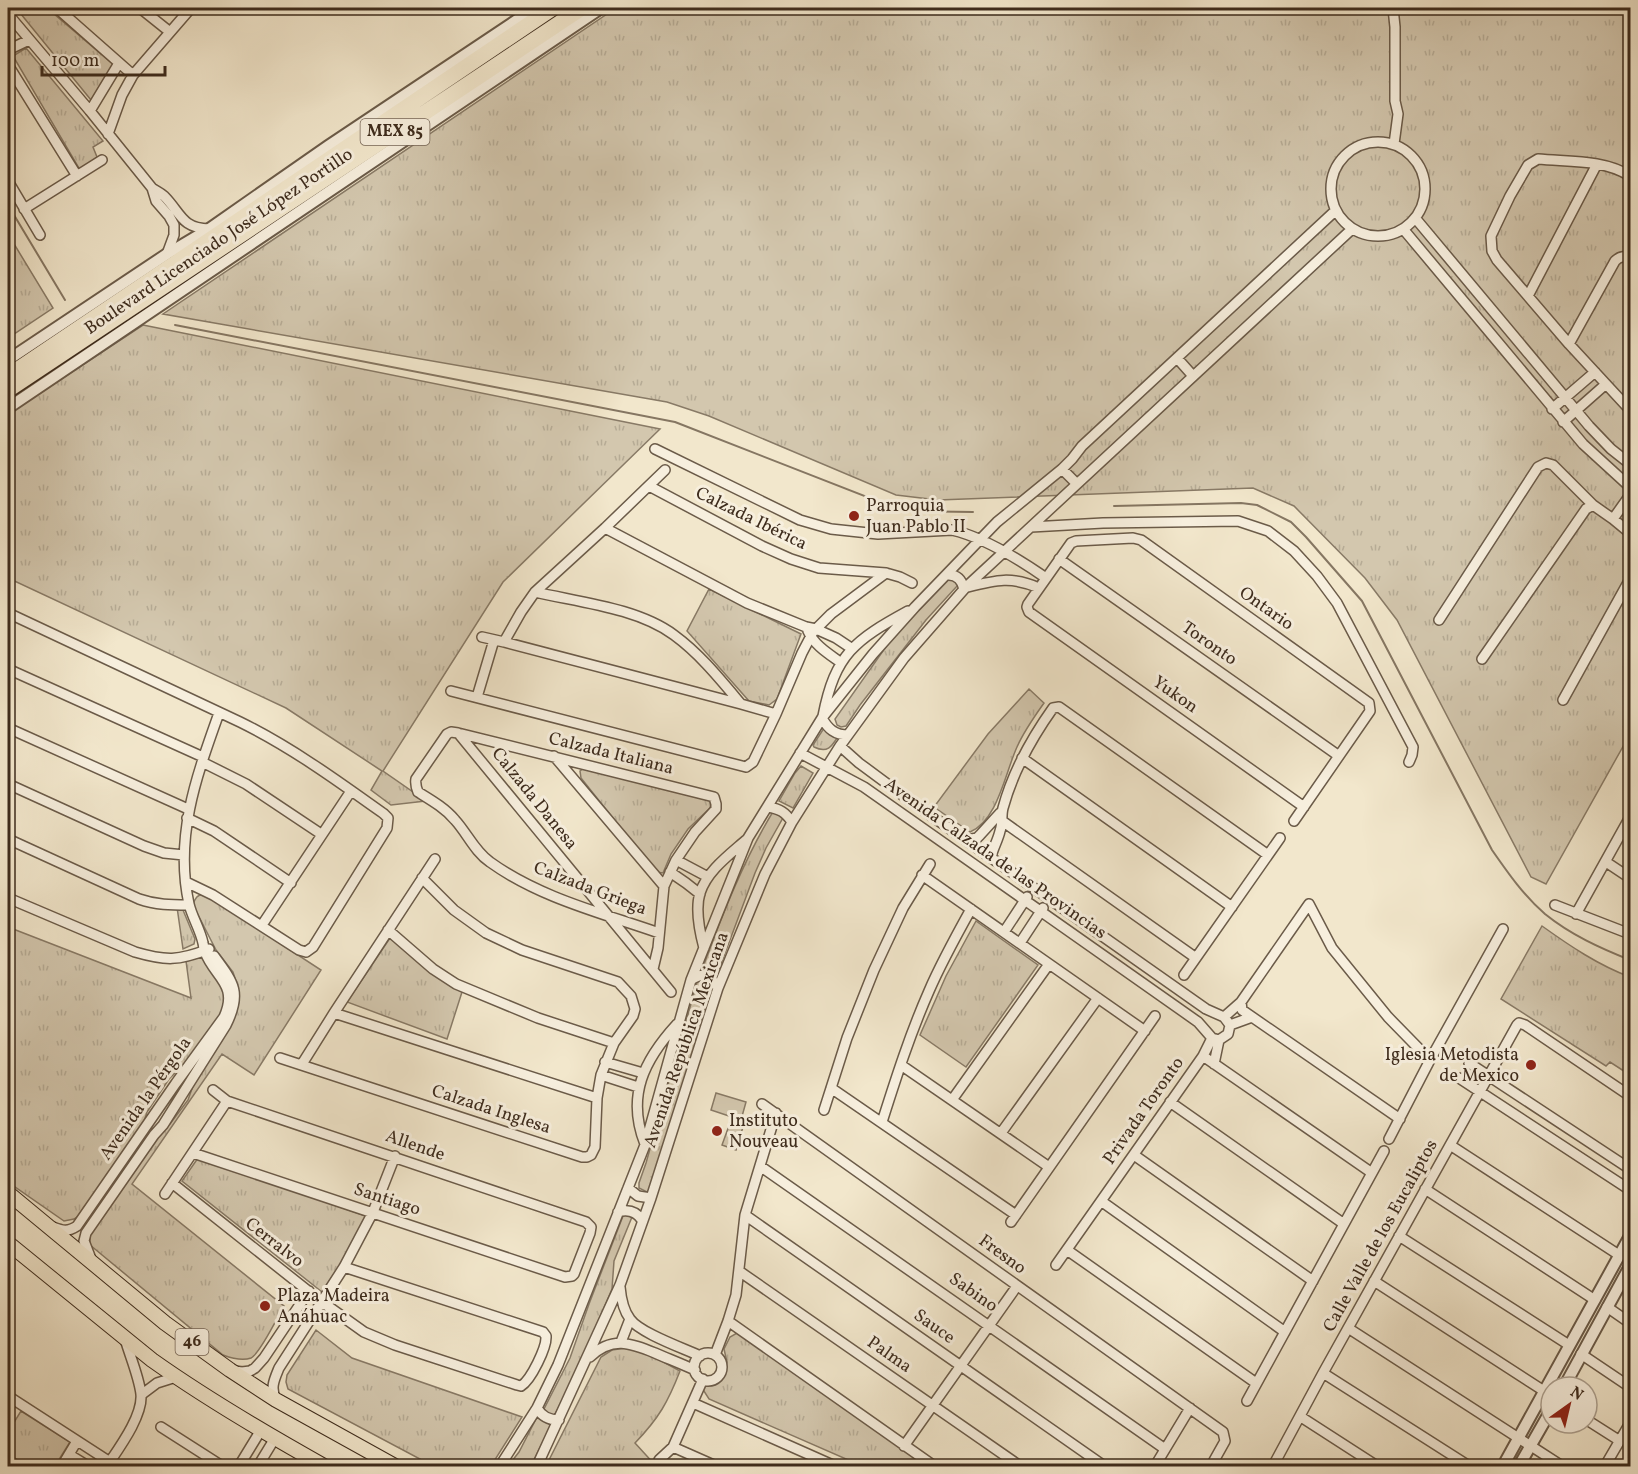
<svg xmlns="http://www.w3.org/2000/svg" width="1638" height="1474" viewBox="0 0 1638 1474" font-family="Vollkorn,serif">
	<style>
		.grass { fill: url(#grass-tufts); stroke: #887a66; stroke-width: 1.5 }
		.pitch { fill: #d3c7ae; stroke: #887a66; stroke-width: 1.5 }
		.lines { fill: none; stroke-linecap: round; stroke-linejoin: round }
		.stream { stroke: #857662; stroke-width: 2 }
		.minor-casing { stroke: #6b5b49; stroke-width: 12 }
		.tertiary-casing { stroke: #6b5b49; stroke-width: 14 }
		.primary-casing { stroke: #3e2c1d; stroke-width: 16 }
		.trunk-casing { stroke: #3e2c1d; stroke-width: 18 }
		.minor { stroke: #f7efde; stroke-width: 9 }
		.tertiary { stroke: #f7efde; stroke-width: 10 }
		.primary { stroke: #f2e7cc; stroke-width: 14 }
		.trunk { stroke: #f2e7cc; stroke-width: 15 }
		.poi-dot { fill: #8f2418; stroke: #f7efde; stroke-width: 2 }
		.labels { text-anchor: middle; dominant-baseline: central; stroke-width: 6; stroke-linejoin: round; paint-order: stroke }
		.shield { fill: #f7efde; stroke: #766657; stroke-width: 1.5 }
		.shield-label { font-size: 16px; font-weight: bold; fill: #3e2c1d }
		.street-label { font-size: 18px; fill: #3e2c1d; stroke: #f7efde }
		.poi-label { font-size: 18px; fill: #3e2c1d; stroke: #f7efde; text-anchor: start }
	</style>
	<defs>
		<pattern id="grass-tufts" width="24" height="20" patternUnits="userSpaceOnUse" patternTransform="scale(1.5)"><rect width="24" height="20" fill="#d3c7ae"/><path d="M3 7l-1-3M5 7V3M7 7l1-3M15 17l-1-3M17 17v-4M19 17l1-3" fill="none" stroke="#b6ab95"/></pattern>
	</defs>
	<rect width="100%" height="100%" fill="#f2e7cc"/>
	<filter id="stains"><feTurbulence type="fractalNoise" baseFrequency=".00333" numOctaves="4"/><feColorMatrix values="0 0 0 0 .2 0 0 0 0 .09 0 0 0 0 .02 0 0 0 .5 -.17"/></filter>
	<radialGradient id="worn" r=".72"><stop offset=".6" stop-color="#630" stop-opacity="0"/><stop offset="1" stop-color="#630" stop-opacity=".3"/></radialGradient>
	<path class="grass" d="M16,8H47L115,66L91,100Z
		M616,8H1630V734L1546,884L1531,877L1397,620L1365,578L1294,506L1253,488L938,500L896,495L709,416L667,402L163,314Z
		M26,48L103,141L93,147L97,157L80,170L13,56Z
		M8,234L53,308L8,338Z
		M143,325L660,429L503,582L383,771L426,801L391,805L371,790L382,771L286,708L8,578V414Z
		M952,577L958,581V585L926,620L860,705L846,726L841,727L837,725L835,719L890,641L947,580Z
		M709,589L801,634L777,699L769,705L749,701L687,631Z
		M1029,689L1044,703C1034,717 1024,731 1017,747C1005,773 998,820 970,832L934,807L988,734Z
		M826,725L839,735C832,746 828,754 814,747L813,745Z
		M801,766L813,773L793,808L779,801L795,773Z
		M584,768L708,798L711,803L710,808L688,829L671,854L663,873L656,872L581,778L580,771Z
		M774,810L784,816L766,848L755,873L718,972L715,973L709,967H703C723,913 744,859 774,810Z
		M204,894L321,970L254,1075L222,1054L132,1184L284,1306C278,1316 260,1354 251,1358C243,1361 231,1358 223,1355L90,1245V1228L159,1132L170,1124L188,1100L198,1072L229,1026L236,1013L239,1002L238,988L233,972L216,950L193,905C195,898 197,895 204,894Z
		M177,907L183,910L195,939L194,944L183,949Z
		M976,921L1038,965L966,1067L920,1035L946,976Z
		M1542,926C1570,946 1598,965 1630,977V1075L1610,1062L1606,1066L1501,999Z
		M8,927L191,998L186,961L200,955L204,958C217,976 231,990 222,1013L188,1060L169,1079L147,1112L142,1128L83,1213L74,1219L64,1221L8,1182Z
		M390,938L438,977L462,992L447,1039L347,1002Z
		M702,976L711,983L687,1077L650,1190L647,1192L639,1188V1183L646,1163L698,979Z
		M198,1158L366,1216C355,1243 339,1267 322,1292L182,1181Z
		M626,1214L630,1215L632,1217L614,1261L612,1289L572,1382L555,1414L552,1416L547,1414L544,1409L570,1358L589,1304L623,1216Z
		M316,1330L352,1358L522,1417L491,1466H433L288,1389L286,1382L287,1375Z
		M737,1333L743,1336L930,1466H862L709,1399L702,1388L719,1379L727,1362L724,1349L730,1337Z
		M626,1348L645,1352L680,1371C668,1402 659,1418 635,1443L656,1466H546L601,1357L612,1350Z
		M21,1411L70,1442L55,1466H27L8,1454V1432Z
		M537,1417L551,1425L531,1466H508L519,1452Z"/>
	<path class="pitch" d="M716,1093L746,1102L741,1120L711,1110Z
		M730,1123L743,1127L736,1150L722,1145Z"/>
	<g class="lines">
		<path class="stream" d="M8,205L65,300
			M175,325L675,422L903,511L973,512
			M1114,506L1241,503L1257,505L1291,522L1306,537L1362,601L1492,850C1508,873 1524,896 1545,914C1571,935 1600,948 1630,960"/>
		<g class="minor-casing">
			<path id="minor" d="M57,8L133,75
				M140,8L170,32
				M1393,8L1395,27V101L1398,114L1394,144
				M8,14L90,111L152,188C156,191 161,193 164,196C181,213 181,228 209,229
				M8,50L29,40
				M8,65L77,176
				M90,111L119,63
				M108,134L122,95L133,75L191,8
				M1331 189a47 47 0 1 1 94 0a47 47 0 1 1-94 0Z
				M1630,176C1604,159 1568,162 1538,159L1528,165L1510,196L1491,236L1492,251L1497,260L1569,344L1630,410
				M8,181L40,235
				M152,188L156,201L169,216L174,225V235L167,254
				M24,209L102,160
				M1416,219L1589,426L1611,449L1630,464
				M1404,230L1583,444L1630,487
				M1528,296L1597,164
				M1569,344L1615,261C1620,256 1626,255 1630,260
				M1177,358L1193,376
				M1552,409L1595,372
				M1563,422L1606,384
				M655,449L800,520L831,529L878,534L952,530C983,537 1020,560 1046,578
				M1062,469L1077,484
				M649,486L762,546L791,559L819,568L886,573L900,577L912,583
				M1613,519L1630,533
				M1031,527L1103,523L1238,521L1268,531L1294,551L1317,576L1337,603L1413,747L1412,755L1409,762
				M605,528L747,603L806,627L816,629L836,638L851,648
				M1059,559L1339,756
				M947,575C957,574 962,580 964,589
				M968,587C996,580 1012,576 1039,588
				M535,592C578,602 638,608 674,635C700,654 720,679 741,704
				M8,613L240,722C291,747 338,781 384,814L388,818L387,828L313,947L306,952L299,950L213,895L186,882
				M1439,620L1538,467L1546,463L1553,465L1593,505
				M808,631C814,645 829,654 840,662
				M482,637L504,642L741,704L776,714
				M504,642L521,612L535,592L605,528L665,470
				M1482,659L1586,509L1593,505L1613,519L1630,495
				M8,669L203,757
				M451,691L746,767L753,762L776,714L802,653L813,632L831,614L886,573
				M477,697L494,640
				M1563,700L1630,579
				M823,716C835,654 855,640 908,611
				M822,718C828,729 835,735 848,735
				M8,728L188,809
				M458,733L671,992
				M800,753L864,787L1198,1022L1212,1038L1219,1040L1228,1034L1230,1025L1224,1017L1206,1009L909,800L859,763L840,746
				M554,756L664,886
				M1022,758L1232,907
				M202,762L246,784L321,834
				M8,784L144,846L164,853L184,855
				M768,807C780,809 785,812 792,822
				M187,818L214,831L291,883
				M998,818L1196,958
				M1294,821L1370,711L1369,703L1141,540L1133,538L1076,541L1071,543L1028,604L1027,607L1029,612L1304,807
				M8,839L139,899C156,905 171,905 189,905
				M967,840L977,838L980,835L1000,813
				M991,857C993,848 998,840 1000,831C1003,823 1001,815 1003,808C1013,771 1031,739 1053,708L1059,707L1268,855
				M676,860L708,877
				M1606,862L1630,878
				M670,872L686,883L700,894
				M922,875L1145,1031
				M8,898L135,952C166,961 178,961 209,949
				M1555,905L1630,934
				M1576,914L1630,817
				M262,925L351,791
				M388,930L433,969L456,984L538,1018L614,1043
				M1004,932L1027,897
				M1020,943L1043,908
				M704,948C700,933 695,909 700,893C707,871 729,855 746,840
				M653,969L658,948L664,886L676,860L695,832L716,809V804L714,797L458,733L451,732L447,734L416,779C415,784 416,787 418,792C431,800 445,808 455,820C467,833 475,852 490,862C540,898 602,913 659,933
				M1184,975L1280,838
				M691,980C704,972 710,974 718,988
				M334,1013L597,1098
				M1224,1017L1241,1002
				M1230,1025L1252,1017
				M1203,1056L1372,1173
				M280,1058L582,1157H587L591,1155L595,1147L597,1098L601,1075L614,1043L633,1016L635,1009L631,996L618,982L522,950L486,933L454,910L422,878
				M605,1062L643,1073
				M1469,1063L1630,1169
				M302,1064L334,1013L435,859
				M1214,1064L1219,1040
				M901,1065L1049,1167
				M601,1075L638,1087
				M1459,1078L1630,1190
				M831,1088L1016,1215
				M952,1100L1049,964
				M1170,1102L1344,1224
				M762,1104L1223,1432L1225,1441L1211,1466
				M824,1110L847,1038L874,970L903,908L930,864
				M1400,1119L1242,1010L1241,1002L1309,904L1332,948L1388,1017L1430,1060
				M882,1122C896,1078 910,1034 929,991C941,963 956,936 971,909
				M1001,1133L1098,998
				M1389,1139L1430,1060L1503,929
				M645,1144C626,1096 644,1060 677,1024
				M1450,1145L1619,1255
				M193,1153L565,1277L572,1276L574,1274L590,1233L591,1227L586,1222L227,1101L213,1090
				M1134,1155L1313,1281
				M760,1166L1165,1449
				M172,1183L322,1302L364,1332L395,1345L517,1385L521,1386C531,1380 547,1347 546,1336L543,1332L344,1267
				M628,1188L638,1196L651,1198
				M1425,1189L1595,1300
				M165,1194L227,1101
				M1101,1201L1285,1332
				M618,1212C628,1209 636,1211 642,1220
				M745,1215L1104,1466
				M1011,1222L1155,1016
				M53,1227C63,1231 68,1232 77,1226L176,1083L224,1017C239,984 214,977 205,952C203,947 204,947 203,943C200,929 192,917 189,904C174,836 197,775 219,713
				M1399,1236L1569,1345
				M1067,1250L1256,1383
				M91,1259L84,1241L86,1233L154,1135L163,1125L226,1025C242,993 234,983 214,956
				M1056,1265L1203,1056L1212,1038
				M739,1271L1020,1466
				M1374,1281L1544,1391
				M620,1287C621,1298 623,1310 630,1319C640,1333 683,1348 700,1356
				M1607,1307L1630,1323
				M728,1321L934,1466
				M1348,1328L1562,1466
				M621,1342L630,1319
				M694 1367a14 14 0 1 1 28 0a14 14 0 1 1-28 0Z
				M1581,1354L1630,1387
				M715,1355L728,1321L736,1295L745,1215L776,1113
				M590,1357C612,1336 630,1343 655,1353C669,1359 682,1364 695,1370
				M235,1371L242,1372L250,1371L255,1368L264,1358L309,1291
				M1323,1373L1469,1466
				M141,1395L157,1383L176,1377
				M8,1396L110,1462
				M276,1400C270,1388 274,1380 279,1368L344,1267L373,1212L395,1156
				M1247,1401L1384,1151
				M693,1403L835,1466
				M537,1408C542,1417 549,1420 559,1420
				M1301,1417L1377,1466
				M1587,1420L1620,1441
				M161,1427L222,1466
				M904,1446L1017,1286
				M673,1447L716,1466
				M70,1455L88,1466
				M659,1460L673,1447L703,1379
				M8,1461L16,1466
				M62,1466L77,1441
				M107,1466C119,1448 143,1416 141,1394C139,1377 130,1356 125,1339
				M239,1466L261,1430
				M258,1466L275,1438
				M500,1466L537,1408L558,1365L645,1145L691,980L748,838L822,718L873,654L915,607L997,522L1062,469L1072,459L1082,446L1335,211
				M537,1466L620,1285L651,1198L718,988L765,874L792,822L840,746L904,658L966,587L1352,229
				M1155,1466L1190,1408
				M1273,1466L1323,1373L1517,1025L1519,1023L1525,1025L1630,1096
				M1605,1466L1630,1423"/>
		</g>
		<g class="tertiary-casing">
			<path id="tertiary" d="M8,360L167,254L209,229L328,146L535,8
				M8,408L601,8
				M1564,1387L1630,1266
				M1503,1466L1630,1236
				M1519,1466L1551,1410"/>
		</g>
		<g class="primary-casing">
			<path id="primary" d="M8,1193L165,1323L230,1370L276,1400L395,1466
				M8,1243L152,1360C207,1399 265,1433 324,1466"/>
		</g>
		<g class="trunk-casing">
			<path id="trunk" d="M8,376L553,8
				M8,390L582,8"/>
		</g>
		<use href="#minor" class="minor"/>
		<use href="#tertiary" class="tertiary"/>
		<use href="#primary" class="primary"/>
		<use href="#trunk" class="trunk"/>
	</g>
	<g class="poi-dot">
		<circle cx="854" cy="516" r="6"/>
		<circle cx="1531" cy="1065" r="6"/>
		<circle cx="717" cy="1131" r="6"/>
		<circle cx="265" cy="1306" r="6"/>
	</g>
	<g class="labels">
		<g class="shield">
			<rect x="360.5" y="119" width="69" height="26" rx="4.5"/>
			<rect x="175.5" y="1329" width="33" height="26" rx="4.5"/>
		</g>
		<g class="shield-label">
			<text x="395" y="132">MEX 85</text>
			<text x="192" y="1342">46</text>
		</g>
		<g class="street-label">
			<text transform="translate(219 242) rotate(-34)">Boulevard Licenciado José López Portillo</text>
			<text transform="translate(751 519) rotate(26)">Calzada Ibérica</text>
			<text transform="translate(1266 609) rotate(35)">Ontario</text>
			<text transform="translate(1209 644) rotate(35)">Toronto</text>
			<text transform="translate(1175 695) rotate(35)">Yukon</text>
			<text transform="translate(611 754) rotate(14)">Calzada Italiana</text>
			<text transform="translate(534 799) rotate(51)">Calzada Danesa</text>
			<text transform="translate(995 859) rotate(35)">Avenida Calzada de las Provincias</text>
			<text transform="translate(590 889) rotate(21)">Calzada Griega</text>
			<text transform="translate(687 1040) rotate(-71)">Avenida República Mexicana</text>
			<text transform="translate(146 1099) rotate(-55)">Avenida la Pérgola</text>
			<text transform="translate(491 1110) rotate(18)">Calzada Inglesa</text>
			<text transform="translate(1144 1111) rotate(-55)">Privada Toronto</text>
			<text transform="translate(415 1146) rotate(19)">Allende</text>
			<text transform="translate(387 1200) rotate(18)">Santiago</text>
			<text transform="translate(1381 1236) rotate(-61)">Calle Valle de los Eucaliptos</text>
			<text transform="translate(274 1243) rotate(38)">Cerralvo</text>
			<text transform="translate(1002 1255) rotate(36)">Fresno</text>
			<text transform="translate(973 1293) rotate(35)">Sabino</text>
			<text transform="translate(934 1327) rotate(35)">Sauce</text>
			<text transform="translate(889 1355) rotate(35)">Palma</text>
		</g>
		<g class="poi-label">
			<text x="866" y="506">Parroquia<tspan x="866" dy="21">Juan Pablo II</tspan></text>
			<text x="1519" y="1055" text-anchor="end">Iglesia Metodista<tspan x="1519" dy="21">de Mexico</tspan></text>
			<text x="729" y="1121">Instituto<tspan x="729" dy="21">Nouveau</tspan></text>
			<text x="277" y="1296">Plaza Madeira<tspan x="277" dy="21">Anáhuac</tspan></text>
		</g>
	</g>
	<rect width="1638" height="1474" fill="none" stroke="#f2e7cc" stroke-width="30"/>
	<rect x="9" y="9" width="1620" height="1456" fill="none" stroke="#3e2c1d" stroke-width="3"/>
	<rect x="15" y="15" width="1608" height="1444" fill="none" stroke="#3e2c1d" stroke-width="1.5"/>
	<g transform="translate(1569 1405) rotate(34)"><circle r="28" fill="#f7efde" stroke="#ada191" stroke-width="1.5"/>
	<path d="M0-4.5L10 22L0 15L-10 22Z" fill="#8f2418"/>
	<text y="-9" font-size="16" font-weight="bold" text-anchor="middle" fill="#3e2c1d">N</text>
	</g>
	<path d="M42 66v9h123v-9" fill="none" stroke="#3e2c1d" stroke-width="3"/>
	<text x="51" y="66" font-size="18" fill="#3e2c1d" stroke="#f7efde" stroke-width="4.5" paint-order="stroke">100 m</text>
	<rect width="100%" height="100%" filter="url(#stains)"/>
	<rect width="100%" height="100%" fill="url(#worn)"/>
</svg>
